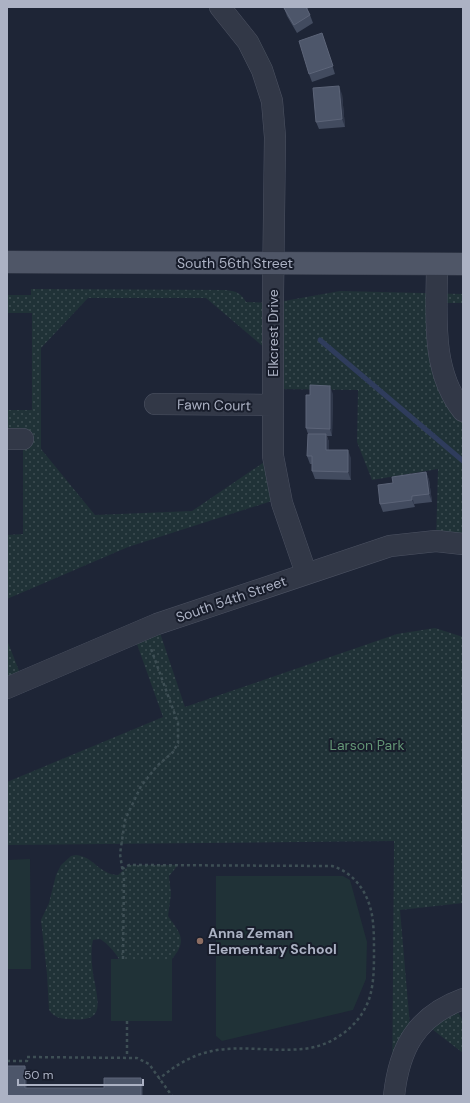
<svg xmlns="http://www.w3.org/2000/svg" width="470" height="1103" viewBox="0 0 470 1103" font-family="'DM Sans',sans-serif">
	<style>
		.park { fill: url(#park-dots) }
		.garden { fill: #203237 }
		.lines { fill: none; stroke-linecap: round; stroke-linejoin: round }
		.stream { stroke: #2f3c5c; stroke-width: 5 }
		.minor-casing { stroke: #4c5262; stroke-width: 22 }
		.major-casing { stroke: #3b4150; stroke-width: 23 }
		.path { stroke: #3e4f55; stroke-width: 2.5; stroke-dasharray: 3 3; stroke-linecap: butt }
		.minor { stroke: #323847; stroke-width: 21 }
		.major { stroke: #4f5667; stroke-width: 22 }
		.wall { fill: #424b5f }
		.shaded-wall { fill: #2f374a }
		.building { fill: #4d566a; stroke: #5c6478 }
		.education-dot { fill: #8d6e63; stroke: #181d2b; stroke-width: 1.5 }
		.labels { text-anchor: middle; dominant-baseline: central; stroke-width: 4; stroke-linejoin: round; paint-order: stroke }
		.street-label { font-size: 14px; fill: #acb2c4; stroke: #181d2b }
		.park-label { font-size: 14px; fill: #639575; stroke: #181d2b }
		.poi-label { font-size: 14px; font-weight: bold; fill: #acb2c4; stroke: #181d2b; text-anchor: start }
	</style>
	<defs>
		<pattern id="park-dots" width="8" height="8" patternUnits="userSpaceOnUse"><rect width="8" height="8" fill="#203237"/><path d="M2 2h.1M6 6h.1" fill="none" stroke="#3e4d52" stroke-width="1.8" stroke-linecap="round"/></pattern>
	</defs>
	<rect width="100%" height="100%" fill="#1e2536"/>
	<path class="park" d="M31,289L225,290C236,291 241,293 246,302L273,303L340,291L463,294V303H438L463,411V544L436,541L438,469L372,480L357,442L358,390L272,389L273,355L206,298H88L41,348V449L95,515L192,511L273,456L281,498L128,547L7,599V535L23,534V440L7,439V410H32V313H7V295H31Z
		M157,624L185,707L397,634L435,628L463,637V903L400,910L411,1038L392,1096L394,841L7,845V782L163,717L133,633Z
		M7,640L23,681L7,688Z
		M76,855C93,856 100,875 118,875L129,865H178L169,876L171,894L168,916C180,933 188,940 172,959H119C114,951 108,944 100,939L93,940C90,953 92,971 95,984C100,1011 101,1022 68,1019C60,1019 54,1017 49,1010L47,974L41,920L49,903L56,875L61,865L71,856Z
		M453,1003L463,1021V1053L424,1023Z"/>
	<path class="garden" d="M30,859L31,969H7V860Z
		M216,876H343L350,880L367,942L366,979L353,1010L222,1041L216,1036Z
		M111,959H172V1021H111Z"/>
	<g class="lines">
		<path class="stream" d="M320,340L463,461"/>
		<g class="minor-casing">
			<path id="minor" d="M220,7L248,42L262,70L272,101L275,137L273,295V456L282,503L306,573
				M437,264C437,314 430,370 463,411
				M155,404L273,405
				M7,439H23
				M7,688L157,624L390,546L436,541L463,544
				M394,1096C399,1049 416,1016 463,999"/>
		</g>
		<g class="major-casing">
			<path id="major" d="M7,262L463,264"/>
		</g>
		<path class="path" d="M122,869L129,865L332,866C355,873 368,893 372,915C374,927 374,939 374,951C374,966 374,982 370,996C362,1025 332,1047 302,1049C273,1052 240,1045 212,1051C192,1055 174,1066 159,1079
			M123,959L124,880L120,854L125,820L141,786L157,766L173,752L178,743V723L150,646
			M127,1021V1057
			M7,1061H27V1057L137,1058L149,1064L172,1096"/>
		<use href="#minor" class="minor"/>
		<use href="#major" class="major"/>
	</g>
	<path class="wall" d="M286,7H310L307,9L310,15L313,23L297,33L287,16L284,8Z
		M322,33L335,74L312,82L309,74Z
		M342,94L345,127L319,129L316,122Z
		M333,394L332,436H327L329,442V450L351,458V480L315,479L312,471V464H310L307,456L308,434L306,428Z
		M426,472L429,480L432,502L414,504L415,507L383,512L380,504L393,483Z"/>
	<path class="shaded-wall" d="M339,86L342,94L345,127L342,119Z
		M330,386L333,394L332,436L330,429Z
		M326,434L329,442V458L326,450Z
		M348,450L351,458V480L348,472Z
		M426,472L429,480L432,502L429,494Z
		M412,496L414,504L415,507L412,500Z
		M25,1066L27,1070V1092L25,1088Z
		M141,1078L143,1083V1096H141Z"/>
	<path class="building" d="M286,7H306L310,15L294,25L284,8Z
		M322,33L333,66L309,74L299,41Z
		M339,86L342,119L316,122L313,88Z
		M310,385L330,386V429L306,428V395H310Z
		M308,434H326V450H348V472L312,471V456H307Z
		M426,472L429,494L412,496V500L380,504L378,485L393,483L392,477Z
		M7,1066H25V1088H104V1078H141V1096H7Z"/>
	<circle class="education-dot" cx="200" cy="941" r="4"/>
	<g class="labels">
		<g class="street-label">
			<text x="235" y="263">South 56th Street</text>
			<text transform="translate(273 333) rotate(-90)">Elkcrest Drive</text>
			<text transform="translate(214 405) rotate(1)">Fawn Court</text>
			<text transform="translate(231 599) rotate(-19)">South 54th Street</text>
		</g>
		<g class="park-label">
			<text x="367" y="745">Larson Park</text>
		</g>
		<g class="poi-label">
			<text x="208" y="933">Anna Zeman<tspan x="208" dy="16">Elementary School</tspan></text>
		</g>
	</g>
	<rect width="470" height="1103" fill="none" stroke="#acb2c4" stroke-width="16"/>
	<path d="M18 1079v6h125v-6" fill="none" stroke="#acb2c4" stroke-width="2"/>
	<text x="24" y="1079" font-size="12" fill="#acb2c4" stroke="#181d2b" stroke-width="3" paint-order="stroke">50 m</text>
</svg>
